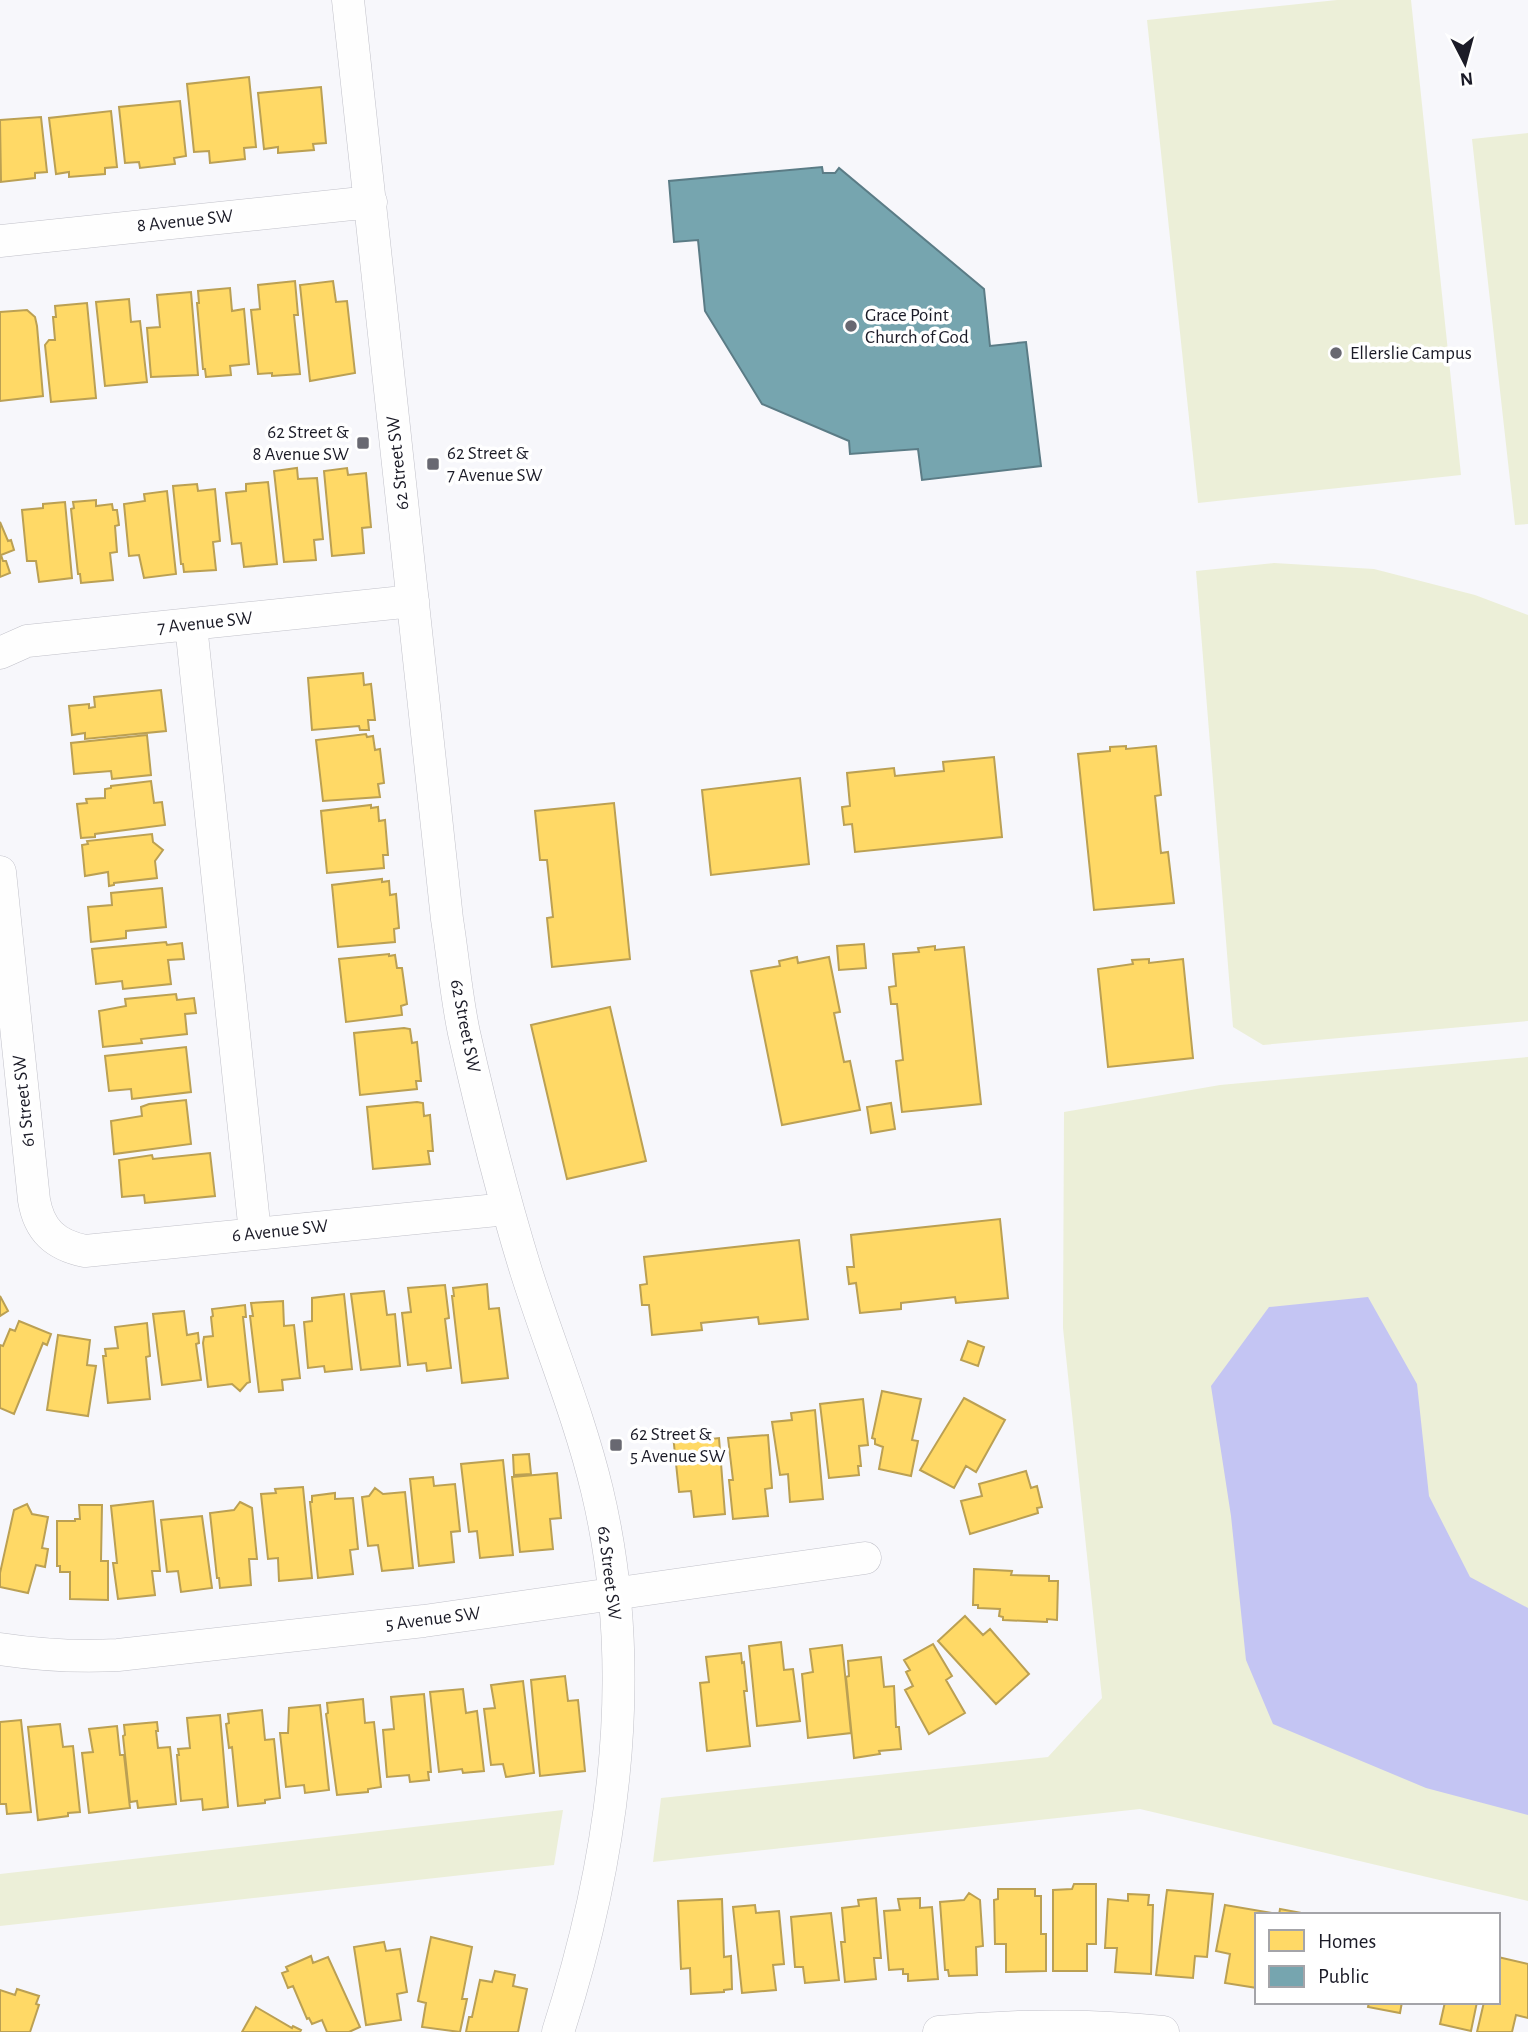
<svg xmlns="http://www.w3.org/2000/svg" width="1528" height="2032" viewBox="0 0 1528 2032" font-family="'Alegreya Sans',sans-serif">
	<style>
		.green { fill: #ecefd8 }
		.water { fill: #c4c5f3 }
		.homes { fill: #ffd966; stroke: #bba053; stroke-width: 2 }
		.public { fill: #76a5af; stroke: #5b7c86; stroke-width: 2 }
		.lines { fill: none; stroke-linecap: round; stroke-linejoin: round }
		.minor-casing { stroke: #c1c1c9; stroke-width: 33 }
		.minor { stroke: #fefefe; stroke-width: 32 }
		.poi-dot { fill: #686871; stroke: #fff; stroke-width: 2.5 }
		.labels { text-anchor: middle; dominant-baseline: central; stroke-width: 7; stroke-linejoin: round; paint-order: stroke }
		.street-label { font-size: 19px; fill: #1b1b27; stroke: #fff }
		.poi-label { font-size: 19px; fill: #1b1b27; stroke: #fff; text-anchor: start }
	</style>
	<rect width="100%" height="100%" fill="#f7f7fb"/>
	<path class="green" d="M1337,0H1411L1461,475L1198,503L1147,20Z
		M1528,133V524L1515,525L1472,139Z
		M1274,563L1374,569L1475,595L1528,615V1021L1263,1045L1233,1027L1196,571Z
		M1528,1057V1901L1140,1809L653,1862L661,1798L1048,1757L1102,1698L1063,1328L1064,1112L1220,1085Z
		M563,1810L554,1865L0,1926V1874Z"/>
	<path class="water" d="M1368,1297L1417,1384L1429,1496L1470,1577L1528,1608V1815L1426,1788L1273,1724L1246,1660L1231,1516L1211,1386L1269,1307Z"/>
	<path class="homes" d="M249,77L256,147L244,148L245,159L210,163L209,151L194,152L187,84Z
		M321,87L326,143L313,144L314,150L278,153V147L264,149L258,93Z
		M180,101L186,156L174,158L175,164L140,168L139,162L125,163L119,107Z
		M111,111L117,167L105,168V174L69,177V172L56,174L49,118Z
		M41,117L47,172L35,173V178L1,182L0,120Z
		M295,281L298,315H294L300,374L272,376V373L258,374L251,310L260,309L258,285Z
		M333,281L336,302L347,301L355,373L310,381L300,285Z
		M230,288L232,311L244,309L249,364L230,366L231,375L206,377L205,369H203L197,303H199L198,291Z
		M191,292L198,375L151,377L147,328L160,327L157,295Z
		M129,299L131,322L140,321L147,382L105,386L96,302Z
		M87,303L96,398L51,402L45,345L49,340H55L53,317H56L55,306Z
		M27,310L35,317L37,326L43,396L0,401V312Z
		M297,468L298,479L317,478L323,539L314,540L316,560L284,562L274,471Z
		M347,468L348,475L366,473L371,527L362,528L364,553L332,556L324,471Z
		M268,482L277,564L244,567L241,543L232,544L226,493L246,491V484Z
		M197,484L198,491L215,489L220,541L213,542L216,570L184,572L183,564H181L173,486Z
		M167,491L176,574L144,578L139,555L129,556L124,504L145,501L144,494Z
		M96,500V506L112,504L113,510H117L119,525L115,526L117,552L110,553L113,580L81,583L80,574H78L71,509L74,508L73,502Z
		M65,502L72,578L39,582L36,561H27L22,510L43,508V504Z
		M0,522L8,541L11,540L14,550L1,555L3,561H6L10,573L0,577Z
		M363,673L364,685L371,684L375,720H368L369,730H360L359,726L312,730L308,678Z
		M161,690L166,731L85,739V733L72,735L69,706L89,704V708L95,707L94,697Z
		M366,734L367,737L373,736L375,750L380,749L384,783L378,784L380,797L323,801L316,740Z
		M147,735L151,775L112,779L111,771L74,774L71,743Z
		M1126,746V749L1156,746L1161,795L1155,796L1161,853L1168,852L1174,903L1094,910L1078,754L1110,751V747Z
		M994,757L1002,837L855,852L852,824L844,825L842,807L850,806L847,773L894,768L895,776L944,771L943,762Z
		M800,778L809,864L711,875L702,790Z
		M151,781L154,803L162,802L165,825L95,834V837L81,838L77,804L87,803L86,799L105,798V789L111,788V786Z
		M614,803L630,959L552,967L547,918L553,917L547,860H540L535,811Z
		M371,805V808L378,807L379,821L385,820L388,855H383L384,868L327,873L321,811Z
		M152,834L153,842L163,850L155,861L157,878L114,883V885L109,886L108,872L85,876L82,845L88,844L87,841Z
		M382,879V882L389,881L390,895L396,894L399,928L394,929L395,942L338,947L332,885Z
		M162,888L166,927L126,931V938L91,942L88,907L112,905L111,893Z
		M166,942L167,945L182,943L184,959L168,960L171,984L123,989L122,981L96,984L92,949Z
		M864,944L866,968L839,970L837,946Z
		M935,946V950L964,947L981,1104L902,1112L896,1061L903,1060L897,1004H891L889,987L896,986L893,954L919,952L918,948Z
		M389,954V956L395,955L397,968H402L407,1004L401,1006L402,1015L346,1022L339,959Z
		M797,957L798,963L829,957L840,1012L834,1013L844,1062L850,1061L860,1110L782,1125L751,971L780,966L779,961Z
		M1149,959V963L1183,959L1193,1058L1108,1067L1098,969L1133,964L1132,960Z
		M176,994L177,1000L194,998L196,1013L185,1014L187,1034L141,1039L142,1043L103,1047L99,1011L126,1006L125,999Z
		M610,1007L646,1161L567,1179L531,1025Z
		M404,1028L410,1029L412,1043L417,1042L421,1081H416L417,1089L360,1095L354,1033Z
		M186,1047L191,1092L132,1099L131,1089L109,1091L105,1056Z
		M186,1100L191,1144L114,1154L111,1121L142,1116L141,1107L149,1104Z
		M417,1102L423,1103L424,1116L430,1115L433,1151H428L430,1164L373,1169L367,1107Z
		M891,1103L895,1129L871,1133L867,1107Z
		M210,1153L215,1196L145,1203L144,1195L122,1197L119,1160L152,1155L153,1159Z
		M1000,1219L1008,1298L956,1303L955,1297L901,1303V1309L860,1313L856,1283L849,1284L847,1267H854L851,1235Z
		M799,1240L808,1319L759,1324L758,1317L701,1323L702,1330L652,1335L649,1305H642L640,1285L647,1284L644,1257Z
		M487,1284L489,1309L499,1308L508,1378L462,1383L452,1296H454L453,1288Z
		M445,1285L449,1318L445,1319L451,1368L427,1371L426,1363L408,1365L402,1313L411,1312L408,1288Z
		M384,1291L387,1315L395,1314L400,1366L361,1370L351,1294Z
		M344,1294L352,1369L325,1372L324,1366L308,1368L304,1322L312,1321V1298Z
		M0,1296L8,1311L0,1316Z
		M283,1301L284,1326L294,1325L300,1378L282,1380L283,1390L259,1392L250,1316H253L251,1303Z
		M245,1305L246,1317H243L250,1382L247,1383L240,1391L232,1384L208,1387L203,1343L204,1337L213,1336L211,1317L213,1316L212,1309Z
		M184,1311L187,1335L198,1333L199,1343L196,1344L201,1380L162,1385L153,1314Z
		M19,1321L51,1334L47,1345L43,1343L14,1414L0,1408V1345L3,1346L10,1329L15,1331Z
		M147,1323L150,1356L146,1357L150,1399L108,1403L103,1356H106L105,1349L118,1348L115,1327Z
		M58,1335L90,1340L87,1365L96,1366L88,1416L47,1410Z
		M968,1341L984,1347L978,1366L961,1360Z
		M882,1391L921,1399L912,1440L918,1441L911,1476L879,1469L883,1447L875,1444V1439L872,1438Z
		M964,1398L1005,1420L976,1472L966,1466L954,1488L920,1470Z
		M863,1399L868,1445L859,1446L861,1466H858L859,1475L829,1478L820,1404Z
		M815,1410L823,1499L790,1502L788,1474L780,1475L772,1422L792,1420L791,1413Z
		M711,1432V1439L719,1438L725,1514L694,1517L691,1491L679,1492L673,1435Z
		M768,1435L772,1488L765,1489L768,1516L733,1519L729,1480H733L728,1438Z
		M529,1454L531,1474L514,1475L513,1455Z
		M503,1460L513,1555L480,1558L477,1531L469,1532L461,1464Z
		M1026,1471L1031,1488L1037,1486L1042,1507L1037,1508L1038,1513L970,1534L961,1501L982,1496L979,1484Z
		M557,1473L561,1518L550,1519L553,1549L520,1552L512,1477Z
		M433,1477L434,1486L455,1484L460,1531L451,1532L454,1562L419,1566L410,1479Z
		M303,1487L312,1578L279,1581L278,1558L268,1559L261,1494L276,1493L275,1489Z
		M375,1488L383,1494L405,1492L413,1568L382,1571L378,1545L368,1546L362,1497L369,1496Z
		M335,1493V1499L353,1498L358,1549L350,1550L353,1574L318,1578L310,1502H312V1496Z
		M153,1501L160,1571H152L155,1595L118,1599L113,1563H117L111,1506Z
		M240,1502L252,1508L257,1559H249L251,1585L220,1588L219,1578H217L210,1513L234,1510Z
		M27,1504L32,1514L48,1517L42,1548L48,1549L45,1567L36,1565L28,1593L0,1587V1573L14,1510Z
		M79,1505H102L101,1561H108V1600L70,1599V1572H60V1566H57V1521H75V1519H80Z
		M202,1516L212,1588L181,1592L178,1571L167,1572L161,1520Z
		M974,1569L1012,1571L1011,1575L1049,1576V1581H1058L1057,1620L1047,1619V1622L1003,1620V1617L999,1616L1000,1609L978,1608V1605H973Z
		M965,1616L983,1635L990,1629L1029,1674L996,1704L938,1641Z
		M781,1642L784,1670L793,1669L800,1721L757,1726L749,1646Z
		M933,1644L952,1676L946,1680L965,1713L929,1734L905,1690L913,1686L906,1672L910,1670L904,1660Z
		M842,1645L851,1733L808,1738L802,1674L813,1672L810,1649Z
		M741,1653L742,1663L744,1662L747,1691H744L750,1746L707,1751L700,1683L709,1682L706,1657Z
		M881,1657L884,1687L894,1686L896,1727H899L901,1749L879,1751L880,1754L854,1758L846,1677L849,1676L848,1661Z
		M565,1676L568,1701L578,1700L585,1771L540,1776L531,1680Z
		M523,1681L534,1773L506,1777L503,1764L491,1765L484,1709L495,1708L491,1685Z
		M463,1689L466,1713L477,1711L484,1771L463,1773L462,1769L439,1772L430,1692Z
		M424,1694L431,1772H428L429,1780L410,1782L409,1775L387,1777L383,1730L394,1729L391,1697Z
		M363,1699L365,1723L374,1722L381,1787L368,1789V1792L337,1795L326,1714L328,1713L327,1703Z
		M320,1705L329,1790L305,1793L304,1785L286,1787L280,1733H288L289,1708Z
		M262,1710L265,1740L274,1739L280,1798L265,1800V1803L238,1806L232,1747L229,1748L226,1724L229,1723L228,1714Z
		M220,1715L228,1807L203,1810L202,1799L181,1801L177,1755H179L178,1749L190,1748L187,1718Z
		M21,1720L31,1812L7,1814L6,1804H0V1722Z
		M157,1722L158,1731H156L158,1748L170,1747L176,1804L138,1808L137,1801L130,1802L123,1736L125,1735L124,1725Z
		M60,1724L63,1747L73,1746L80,1812L68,1813V1816L38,1820L28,1727Z
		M117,1726L120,1755H124L130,1808L89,1813L82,1753L93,1752L89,1729Z
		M1074,1884H1096V1944H1087V1971H1053V1890L1072,1889Z
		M998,1889H1035V1896H1041V1934H1046V1971L1006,1972V1944H995L994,1900L998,1899Z
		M1167,1890L1213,1894L1207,1957L1195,1956L1193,1978L1156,1975Z
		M969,1893L980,1900L983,1946L976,1947L977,1975L949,1976L948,1970H945L940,1902L964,1900Z
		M1128,1894L1149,1895L1148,1905H1153L1151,1974L1115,1972L1117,1948H1105L1108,1899L1128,1901Z
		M876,1898L881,1958H874L876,1979L845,1982L841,1942H845L842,1908L859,1906L858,1900Z
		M920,1898V1908L932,1907L938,1979L908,1981V1974H903V1969L889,1970L884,1911L900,1910L898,1899Z
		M722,1899L724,1957L731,1956L732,1989L724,1990V1992L691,1994L690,1968L681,1969L678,1901Z
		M755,1905L756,1913L779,1911L784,1964L773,1965L776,1990L742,1993L733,1907Z
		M1225,1905L1272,1913L1257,1915V1988L1225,1983L1230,1954L1216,1951Z
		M1280,1909L1302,1913V1915H1279Z
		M831,1913L839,1980L805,1983L803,1967H795L791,1917Z
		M431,1937L472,1947L462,1999H467L460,2032L422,2027L426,2003L418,2001Z
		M384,1942L386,1951L400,1949L407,1992L397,1994L401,2020L366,2025L354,1947Z
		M311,1956L313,1963L328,1957L360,2027L349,2032H327L322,2020L312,2024L309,2018L307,2019L293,1986L288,1988L282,1973L288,1971L286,1967Z
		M1498,1957L1528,1964V2018L1516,2015L1512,2032H1477L1484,2002H1498Z
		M495,1971L515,1975L513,1986L527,1989L518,2032H466L469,2017H472L480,1980L492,1982Z
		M17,1989L39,1996L36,2004L39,2005L30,2032H0V1990L15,1995Z
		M1369,2002H1402L1400,2013L1368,2007Z
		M1445,2002H1477L1471,2031L1440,2024Z
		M256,2007L292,2028L293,2026L301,2030L300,2032H242Z"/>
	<path class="public" d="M822,167L823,173H835L839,168L984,289L990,346L1026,342L1041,466L922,480L918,449L850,454L849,441L762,404L705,311L698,240L674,242L669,181Z"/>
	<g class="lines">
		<g class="minor-casing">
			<path id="minor" d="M348,0L447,919C453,957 456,995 464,1033C482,1113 502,1193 526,1271C549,1344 579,1415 597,1490C640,1670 614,1858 558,2032
				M0,241L371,202
				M191,625L255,1233
				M0,653L27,641L413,601
				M0,872L34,1200C39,1230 55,1245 85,1251L507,1209
				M0,1649C40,1655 78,1657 118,1655L424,1621L865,1558
				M939,2032C1014,2025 1088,2024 1163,2032"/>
		</g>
		<use href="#minor" class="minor"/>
	</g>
	<g class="poi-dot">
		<circle cx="851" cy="326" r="7"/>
		<circle cx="1336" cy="353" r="7"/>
		<rect x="356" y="436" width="14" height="14" rx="3.5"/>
		<rect x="426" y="457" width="14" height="14" rx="3.5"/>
		<rect x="609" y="1438" width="14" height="14" rx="3.5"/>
	</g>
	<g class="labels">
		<g class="street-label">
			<text transform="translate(185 221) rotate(-6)">8 Avenue SW</text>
			<text transform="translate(398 463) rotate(-96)">62 Street SW</text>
			<text transform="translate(205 623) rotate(-6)">7 Avenue SW</text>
			<text transform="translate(465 1026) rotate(79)">62 Street SW</text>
			<text transform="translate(24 1101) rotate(-96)">61 Street SW</text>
			<text transform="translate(280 1231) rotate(-6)">6 Avenue SW</text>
			<text transform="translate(609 1573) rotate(83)">62 Street SW</text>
			<text transform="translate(433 1619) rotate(-7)">5 Avenue SW</text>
		</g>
		<g class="poi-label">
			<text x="865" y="315">Grace Point<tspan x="865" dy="22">Church of God</tspan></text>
			<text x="1350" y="353">Ellerslie Campus</text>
			<text x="349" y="432" text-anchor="end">62 Street &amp;<tspan x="349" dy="22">8 Avenue SW</tspan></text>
			<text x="447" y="453">62 Street &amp;<tspan x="447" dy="22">7 Avenue SW</tspan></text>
			<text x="630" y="1434">62 Street &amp;<tspan x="630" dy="22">5 Avenue SW</tspan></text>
		</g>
	</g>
	<rect x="1255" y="1913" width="245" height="91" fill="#ffffff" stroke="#a4a4a9" stroke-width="2"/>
	<rect x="1269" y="1930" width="35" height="21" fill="#ffd966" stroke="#a4a4a9" stroke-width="2"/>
	<text x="1318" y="1948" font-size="21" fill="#1b1b27">Homes</text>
	<rect x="1269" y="1966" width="35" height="21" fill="#76a5af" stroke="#a4a4a9" stroke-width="2"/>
	<text x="1318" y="1983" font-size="21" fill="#1b1b27">Public</text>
	<g transform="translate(1465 63) rotate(174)" stroke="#ffffff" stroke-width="5" paint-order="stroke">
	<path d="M0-5L12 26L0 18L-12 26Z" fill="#1b1b27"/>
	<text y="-10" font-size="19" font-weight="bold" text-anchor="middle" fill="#1b1b27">N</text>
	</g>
</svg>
